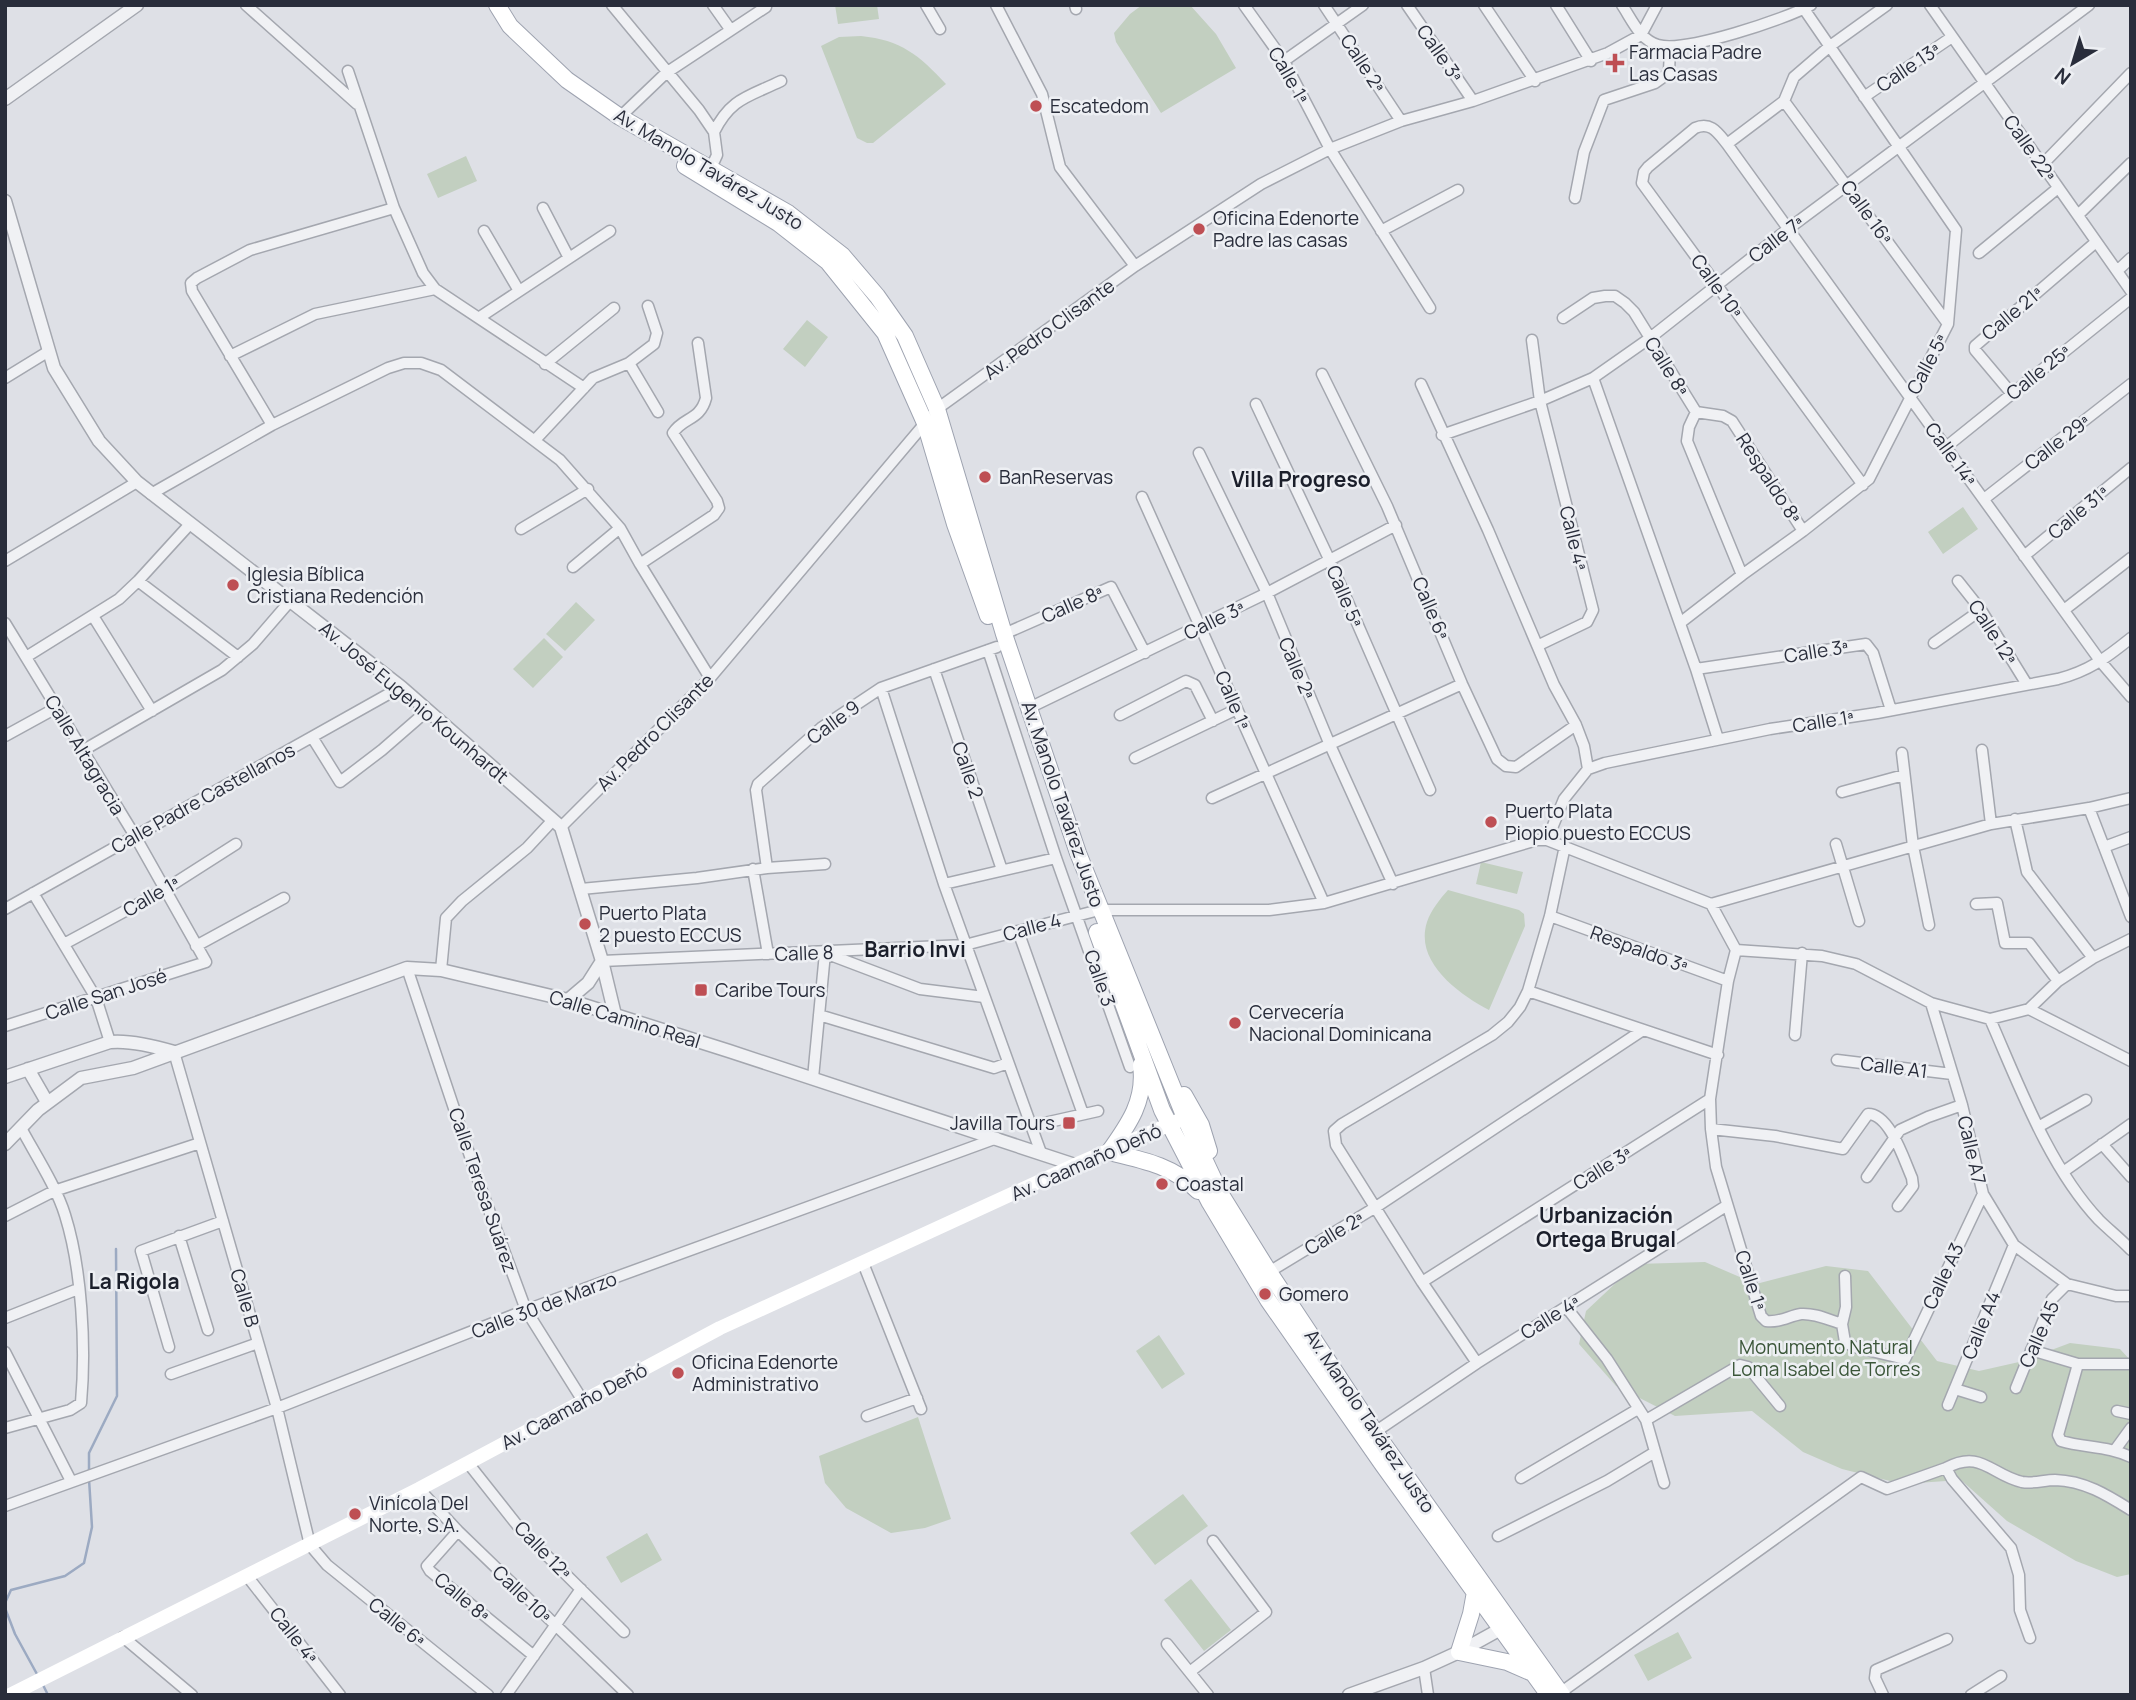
<svg xmlns="http://www.w3.org/2000/svg" width="2136" height="1700" viewBox="0 0 2136 1700" font-family="Manrope,sans-serif">
	<style>
		.green { fill: #c2cfc0 }
		.lines { fill: none; stroke-linecap: round; stroke-linejoin: round }
		.stream { stroke: #9caac2; stroke-width: 2.5 }
		.minor-casing { stroke: #a4a7af; stroke-width: 13 }
		.tertiary-casing { stroke: #a4a7af; stroke-width: 15 }
		.primary-casing { stroke: #9ea3b0; stroke-width: 18 }
		.minor { stroke: #f0f1f4; stroke-width: 10 }
		.tertiary { stroke: #f0f1f4; stroke-width: 12 }
		.secondary { stroke: #fff; stroke-width: 14 }
		.primary { stroke: #fff; stroke-width: 16 }
		.poi-dot { fill: #be4f54; stroke: #edeff3; stroke-width: 2.5 }
		.labels { text-anchor: middle; dominant-baseline: central; stroke-width: 5; stroke-linejoin: round; paint-order: stroke }
		.poi-label { font-size: 19px; fill: #292d3b; stroke: #edeff3; text-anchor: start }
		.street-label { font-size: 19px; fill: #292d3b; stroke: #edeff3 }
		.park-label { font-size: 19px; fill: #3a5538; stroke: #edeff3 }
		.neighbourhood-label { font-size: 21px; font-weight: bold; fill: #1b1f2b; stroke: #edeff3 }
	</style>
	<rect width="100%" height="100%" fill="#dee0e6"/>
	<path class="green" d="M835,5H877L879,19L838,24Z
		M1142,5H1190L1216,34L1236,68L1161,113L1116,42L1114,33L1130,14Z
		M861,36C901,40 919,55 946,84L873,143H867L857,138L821,46L839,37Z
		M466,156L477,181L438,198L427,174Z
		M807,320L828,337L805,367L783,349Z
		M1963,507L1978,529L1943,554L1928,532Z
		M576,602L595,620L565,651L546,634Z
		M544,638L563,657L533,688L513,669Z
		M1481,862L1523,872L1517,894L1476,884Z
		M1448,890L1519,910L1524,914L1525,926L1489,1010C1459,994 1414,962 1427,922C1431,910 1440,899 1448,890Z
		M1705,1262L1756,1284L1826,1266L1868,1271L1937,1361L1979,1371L2019,1362L2070,1343L2120,1349L2131,1361V1574L2117,1577L2076,1561L2007,1521L1961,1480L1902,1484L1842,1469L1803,1452L1752,1411L1675,1416L1616,1386L1579,1344L1586,1311L1636,1264Z
		M1159,1335L1185,1374L1162,1389L1136,1351Z
		M918,1417L951,1519L925,1528L891,1533L846,1508L825,1483L819,1456Z
		M1183,1494L1208,1526L1155,1565L1130,1533Z
		M647,1533L662,1560L621,1583L606,1557Z
		M1191,1579L1231,1630L1204,1651L1164,1600Z
		M1678,1632L1692,1658L1648,1681L1634,1655Z"/>
	<g class="lines">
		<path class="stream" d="M89,1472V1453L117,1396L116,1249
			M5,1603L11,1590L65,1576L84,1563L92,1527L89,1479
			M5,1608L15,1634L38,1676
			M43,1685L48,1695"/>
		<g class="minor-casing">
			<path id="minor" d="M246,5L357,104
				M612,5L699,110L714,132L717,155L711,168
				M713,5L730,29
				M926,5L940,29
				M996,5L1042,94L1060,167L1135,266
				M1075,5L1076,9
				M1244,5L1284,61L1330,149L1430,308
				M1324,5L1401,121
				M1407,5L1473,101
				M1484,5L1535,81
				M1556,5L1591,61
				M1622,5C1632,20 1640,40 1658,45C1684,53 1786,19 1811,5
				M1930,5L2131,291
				M1284,61L1363,5
				M348,71L394,208L423,273L435,289L584,388
				M1864,97L1952,37
				M1784,101L1948,324
				M620,117L666,73L766,7
				M714,132C731,98 748,97 781,81
				M1727,144L1784,101L1794,77L1830,46L1887,5
				M2042,165L2131,73
				M1575,198L1584,152L1604,100L1655,83L1669,73L1670,47
				M543,208L569,258
				M2078,215L2131,163
				M484,231L519,291
				M1381,231L1458,190
				M1979,253L2058,188
				M2117,271L2131,258
				M480,317L610,231
				M1563,318L1593,298L1605,296H1615L1625,303L1634,312L1696,412L1689,427L1687,441L1742,575
				M1532,340L1540,401L1593,610L1587,622L1539,645
				M230,356L315,314L435,289
				M629,363L658,412
				M545,364L614,308
				M1322,374L1387,506L1462,684L1497,759L1506,766L1516,767L1576,725
				M5,378L49,351
				M1593,378L1696,669L1718,739
				M1421,384L1488,530L1554,685L1576,725L1584,746L1588,769
				M2012,394L1975,350V346L2096,242
				M1256,404L1330,561L1430,790
				M1696,412L1723,416L1732,421L1803,531
				M272,425L192,291L191,283L197,278L250,250L394,208
				M1442,435L1540,401L1593,378L1650,338L1788,229L2089,5
				M535,440L593,378L629,363L654,344L657,333L648,306
				M1946,447L2131,298
				M1199,453L1267,593L1330,745L1393,884
				M1863,485L1642,183L1644,172L1648,167L1695,128C1711,121 1718,133 1727,144L2101,662L2131,697
				M151,494L272,425L388,368L404,363H421L441,370L560,460L620,528L640,564L710,678
				M1142,497L1324,903
				M1984,499L2131,384
				M521,529L588,489
				M2024,556L2131,468
				M5,561L137,482
				M640,564L714,515L719,508L717,501L673,433C683,417 700,421 706,398L698,343
				M573,567L620,528
				M138,581L238,657
				M1958,581L1981,610L2026,683
				M2064,610L2131,558
				M93,616L152,711
				M5,623L135,836L206,962L5,1026
				M1680,623L1742,575L1803,531L1869,479L1948,324L1956,230L1804,9
				M1004,634L1111,587L1145,653
				M1934,643L1981,610
				M988,650L1056,858L1130,1067
				M26,657L119,599L138,581L190,524
				M934,669L1002,870
				M1696,669L1866,644L1873,653L1891,710
				M881,688L944,884L1041,1153
				M1029,708L1267,593L1396,525
				M1120,715L1186,681L1195,685L1213,721
				M5,736L56,708
				M312,737L340,782L382,750L428,710
				M1982,750L1991,824
				M82,751L222,670L253,644L291,600
				M1902,753L1913,846L1929,925
				M1135,758L1237,709
				M1842,792L1904,775
				M1212,798L1462,684
				M2089,808L2131,917
				M2015,819L2027,872L2093,958
				M561,827L710,678L937,409L1135,266L1261,184L1330,149L1401,121L1473,101L1608,53L1641,35L1657,5
				M1547,840L1564,799L1588,769L1605,763L1770,729L1877,713L2058,679C2089,671 2106,658 2131,638
				M1836,844L1859,921
				M2104,847L2131,837
				M767,868L756,790L758,784L821,728L881,688L997,647
				M753,869L768,954
				M944,884L1056,858
				M581,889L697,878L767,868L825,864
				M33,893L96,998L110,1042
				M1711,904L1991,824L2089,808L2131,798
				M1976,904L1997,903L2005,943H2029L2058,981
				M5,909L401,687
				M1550,916L1728,981
				M1018,931L1083,1114
				M64,944L164,890L236,844
				M196,946L284,898
				M1736,950L1728,981L1710,1099L1711,1129L1716,1167L1761,1316L1766,1321C1779,1323 1789,1316 1801,1314C1815,1313 1829,1320 1842,1324
				M1736,950L1822,956L1856,964L1931,1003L1990,1019L2029,1009L2131,1061
				M602,961L965,945L1099,910H1269L1324,903L1537,840H1547L1711,904L1736,950
				M407,968L479,1183L526,1310L583,1401
				M441,970L446,918L462,901L527,848L553,820
				M1528,991L1718,1055
				M1931,1003L1962,1105L1983,1194L2014,1245L2067,1284L2116,1296H2131
				M2029,1009L2058,981L2093,958L2131,939
				M819,1015L994,1068L1008,1063
				M1990,1019C2019,1085 2049,1167 2099,1220C2109,1230 2121,1239 2131,1250
				M1795,1035L1802,953
				M174,1052L277,1408L310,1545L327,1565L488,1695
				M1837,1060L1952,1074
				M813,1078L825,953L920,989L984,997
				M1031,1126L1098,1111
				M2038,1127L2086,1100
				M1711,1129L1775,1136L1843,1149L1868,1114C1890,1114 1904,1160 1912,1178L1913,1186L1898,1206
				M2102,1144L2131,1177
				M2063,1172L2131,1124
				M1867,1177L1900,1130L1928,1117L1962,1105
				M5,1216L54,1191L200,1143
				M179,1236L208,1330
				M863,1263L921,1409
				M1269,1272L1376,1207L1643,1030
				M1845,1276L1846,1307L1842,1324L1845,1342L1854,1347L1905,1359L1983,1194
				M1422,1282L1710,1099
				M1566,1307L1607,1359L1646,1420L1664,1483
				M5,1318L78,1289
				M169,1347L141,1251L223,1221
				M2031,1350L2078,1364H2131
				M5,1352L71,1481
				M1477,1363L1422,1282L1336,1145L1334,1131L1342,1124L1492,1035L1508,1022L1520,1007L1528,991L1550,916L1565,846
				M2078,1364L2058,1435L2061,1441C2085,1448 2109,1446 2131,1457
				M171,1374L258,1343
				M2016,1388L2052,1299L2067,1284
				M1955,1389L1981,1397
				M1948,1405L2014,1245
				M2117,1411L2131,1414
				M867,1416L917,1398
				M1646,1420L1740,1365L1748,1367L1780,1406
				M5,1428L70,1410L81,1403C86,1347 82,1269 65,1215C57,1188 35,1154 21,1128
				M1375,1432L1477,1363L1726,1206
				M2115,1450L2131,1428
				M468,1463L521,1530L624,1632
				M1946,1468C1981,1449 1991,1475 2022,1482C2034,1484 2044,1480 2055,1480C2085,1481 2107,1495 2131,1510
				M1521,1478L1638,1409
				M419,1489L458,1531L628,1695
				M5,1506L277,1408L526,1310L997,1138
				M458,1531L427,1566L430,1571L534,1656
				M1498,1536L1607,1481L1655,1452
				M247,1576L340,1695
				M123,1637L192,1695
				M1167,1644L1208,1695
				M1424,1668L1428,1695
				M1191,1671L1266,1612L1213,1541
				M1560,1693L1861,1477L1887,1489L1946,1468L1952,1479L2011,1548L2019,1575L2020,1610L2030,1638
				M506,1695L581,1589
				M1883,1695L1875,1678L1876,1670L1947,1639
				M1971,1695L2001,1676"/>
		</g>
		<g class="tertiary-casing">
			<path id="tertiary" d="M5,99L137,5
				M5,201L54,368L99,441L137,482L401,687L561,827L602,961L615,1015
				M568,1000L588,983L602,961
				M28,1069L47,1102
				M5,1077L110,1042C131,1040 154,1046 174,1052
				M5,1144L38,1110L81,1078L133,1068L407,968L441,970L568,1000L729,1051L1075,1165
				M1349,1695L1424,1668L1459,1652L1506,1626"/>
		</g>
		<g class="primary-casing">
			<path id="primary" d="M497,5L510,26L567,80L620,117L788,213L842,255L877,296L905,336L937,409L1004,634L1078,853L1185,1118L1220,1193L1269,1272L1375,1432L1562,1695
				M685,166L778,223L828,262L885,333L925,423L955,524L988,616
				M1097,932L1162,1110L1210,1203L1268,1300L1383,1465L1546,1691
				M1141,1065C1146,1100 1129,1124 1109,1152C1143,1160 1174,1166 1198,1191
				M1184,1095L1201,1125L1209,1151
				M1475,1592L1471,1614L1459,1652L1507,1662L1530,1672"/>
		</g>
		<use href="#minor" class="minor"/>
		<use href="#tertiary" class="tertiary"/>
		<path class="secondary" d="M10,1695L419,1489L720,1328L1075,1165L1180,1120"/>
		<use href="#primary" class="primary"/>
	</g>
	<g class="poi-dot">
		<path d="M1611.5 52.5h7v7h7v7h-7v7h-7v-7h-7v-7h7z"/>
		<circle cx="1036" cy="106" r="7"/>
		<circle cx="1199" cy="229" r="7"/>
		<circle cx="985" cy="477" r="7"/>
		<circle cx="233" cy="585" r="7"/>
		<circle cx="1491" cy="822" r="7"/>
		<circle cx="585" cy="924" r="7"/>
		<rect x="694" y="983" width="14" height="14" rx="3.5"/>
		<circle cx="1235" cy="1023" r="7"/>
		<rect x="1062" y="1116" width="14" height="14" rx="3.5"/>
		<circle cx="1162" cy="1184" r="7"/>
		<circle cx="1265" cy="1294" r="7"/>
		<circle cx="678" cy="1373" r="7"/>
		<circle cx="355" cy="1514" r="7"/>
	</g>
	<g class="labels">
		<g class="poi-label">
			<text x="1629" y="52">Farmacia Padre<tspan x="1629" dy="22">Las Casas</tspan></text>
			<text x="1050" y="106">Escatedom</text>
			<text x="1213" y="218">Oficina Edenorte<tspan x="1213" dy="22">Padre las casas</tspan></text>
			<text x="999" y="477">BanReservas</text>
			<text x="247" y="574">Iglesia Bíblica<tspan x="247" dy="22">Cristiana Redención</tspan></text>
			<text x="1505" y="811">Puerto Plata<tspan x="1505" dy="22">Piopio puesto ECCUS</tspan></text>
			<text x="599" y="913">Puerto Plata<tspan x="599" dy="22">2 puesto ECCUS</tspan></text>
			<text x="715" y="990">Caribe Tours</text>
			<text x="1249" y="1012">Cervecería<tspan x="1249" dy="22">Nacional Dominicana</tspan></text>
			<text x="1055" y="1123" text-anchor="end">Javilla Tours</text>
			<text x="1176" y="1184">Coastal</text>
			<text x="1279" y="1294">Gomero</text>
			<text x="692" y="1362">Oficina Edenorte<tspan x="692" dy="22">Administrativo</tspan></text>
			<text x="369" y="1503">Vinícola Del<tspan x="369" dy="22">Norte, S.A.</tspan></text>
		</g>
		<g class="street-label">
			<text transform="translate(1440 53) rotate(55)">Calle 3ª</text>
			<text transform="translate(1363 63) rotate(57)">Calle 2ª</text>
			<text transform="translate(1908 67) rotate(-34)">Calle 13ª</text>
			<text transform="translate(1289 75) rotate(60)">Calle 1ª</text>
			<text transform="translate(2030 148) rotate(55)">Calle 22ª</text>
			<text transform="translate(709 169) rotate(31)">Av. Manolo Tavárez Justo</text>
			<text transform="translate(1867 212) rotate(54)">Calle 16ª</text>
			<text transform="translate(1776 239) rotate(-37)">Calle 7ª</text>
			<text transform="translate(1717 286) rotate(54)">Calle 10ª</text>
			<text transform="translate(2012 313) rotate(-40)">Calle 21ª</text>
			<text transform="translate(1049 329) rotate(-36)">Av. Pedro Clisante</text>
			<text transform="translate(1927 364) rotate(-62)">Calle 5ª</text>
			<text transform="translate(1667 366) rotate(58)">Calle 8ª</text>
			<text transform="translate(2038 372) rotate(-39)">Calle 25ª</text>
			<text transform="translate(2057 442) rotate(-38)">Calle 29ª</text>
			<text transform="translate(1951 454) rotate(54)">Calle 14ª</text>
			<text transform="translate(1769 478) rotate(57)">Respaldo 8ª</text>
			<text transform="translate(2078 512) rotate(-40)">Calle 31ª</text>
			<text transform="translate(1574 538) rotate(76)">Calle 4ª</text>
			<text transform="translate(1345 596) rotate(67)">Calle 5ª</text>
			<text transform="translate(1072 604) rotate(-24)">Calle 8ª</text>
			<text transform="translate(1431 608) rotate(67)">Calle 6ª</text>
			<text transform="translate(1214 620) rotate(-26)">Calle 3ª</text>
			<text transform="translate(1993 632) rotate(57)">Calle 12ª</text>
			<text transform="translate(1816 651) rotate(-9)">Calle 3ª</text>
			<text transform="translate(1297 668) rotate(67)">Calle 2ª</text>
			<text transform="translate(1233 700) rotate(67)">Calle 1ª</text>
			<text transform="translate(414 702) rotate(40)">Av. José Eugenio Kounhardt</text>
			<text transform="translate(1823 721) rotate(-9)">Calle 1ª</text>
			<text transform="translate(833 722) rotate(-36)">Calle 9</text>
			<text transform="translate(655 732) rotate(-45)">Av. Pedro Clisante</text>
			<text transform="translate(85 755) rotate(59)">Calle Altagracia</text>
			<text transform="translate(968 770) rotate(71)">Calle 2</text>
			<text transform="translate(203 798) rotate(-29)">Calle Padre Castellanos</text>
			<text transform="translate(1063 804) rotate(71)">Av. Manolo Tavárez Justo</text>
			<text transform="translate(151 896) rotate(-30)">Calle 1ª</text>
			<text transform="translate(1032 927) rotate(-15)">Calle 4</text>
			<text transform="translate(1639 949) rotate(20)">Respaldo 3ª</text>
			<text transform="translate(804 953) rotate(-2)">Calle 8</text>
			<text transform="translate(1100 978) rotate(71)">Calle 3</text>
			<text transform="translate(106 994) rotate(-18)">Calle San José</text>
			<text transform="translate(625 1019) rotate(17)">Calle Camino Real</text>
			<text transform="translate(1894 1067) rotate(7)">Calle A1</text>
			<text transform="translate(1972 1150) rotate(77)">Calle A7</text>
			<text transform="translate(1086 1162) rotate(-24)">Av. Caamaño Deñó</text>
			<text transform="translate(1602 1168) rotate(-32)">Calle 3ª</text>
			<text transform="translate(483 1190) rotate(71)">Calle Teresa Suárez</text>
			<text transform="translate(1334 1233) rotate(-31)">Calle 2ª</text>
			<text transform="translate(1943 1276) rotate(-65)">Calle A3</text>
			<text transform="translate(1751 1280) rotate(72)">Calle 1ª</text>
			<text transform="translate(245 1298) rotate(74)">Calle B</text>
			<text transform="translate(544 1305) rotate(-21)">Calle 30 de Marzo</text>
			<text transform="translate(1550 1317) rotate(-32)">Calle 4ª</text>
			<text transform="translate(1981 1325) rotate(-68)">Calle A4</text>
			<text transform="translate(2039 1334) rotate(-66)">Calle A5</text>
			<text transform="translate(574 1406) rotate(-28)">Av. Caamaño Deñó</text>
			<text transform="translate(1370 1421) rotate(56)">Av. Manolo Tavárez Justo</text>
			<text transform="translate(543 1550) rotate(46)">Calle 12ª</text>
			<text transform="translate(522 1594) rotate(44)">Calle 10ª</text>
			<text transform="translate(462 1597) rotate(40)">Calle 8ª</text>
			<text transform="translate(397 1622) rotate(39)">Calle 6ª</text>
			<text transform="translate(294 1635) rotate(52)">Calle 4ª</text>
		</g>
		<g class="park-label">
			<text x="1826" y="1347">Monumento Natural<tspan x="1826" dy="22">Loma Isabel de Torres</tspan></text>
		</g>
		<g class="neighbourhood-label">
			<text x="1301" y="479">Villa Progreso</text>
			<text x="915" y="949">Barrio Invi</text>
			<text x="1606" y="1215">Urbanización<tspan x="1606" dy="24">Ortega Brugal</tspan></text>
			<text x="134" y="1281">La Rigola</text>
		</g>
	</g>
	<rect width="2136" height="1700" fill="none" stroke="#292d3b" stroke-width="14"/>
	<g transform="translate(2073 63) rotate(218)" stroke="#edeff3" stroke-width="5" paint-order="stroke">
	<path d="M0-5L12 26L0 18L-12 26Z" fill="#292d3b"/>
	<text y="-10" font-size="19" font-weight="bold" text-anchor="middle" fill="#292d3b">N</text>
	</g>
</svg>
